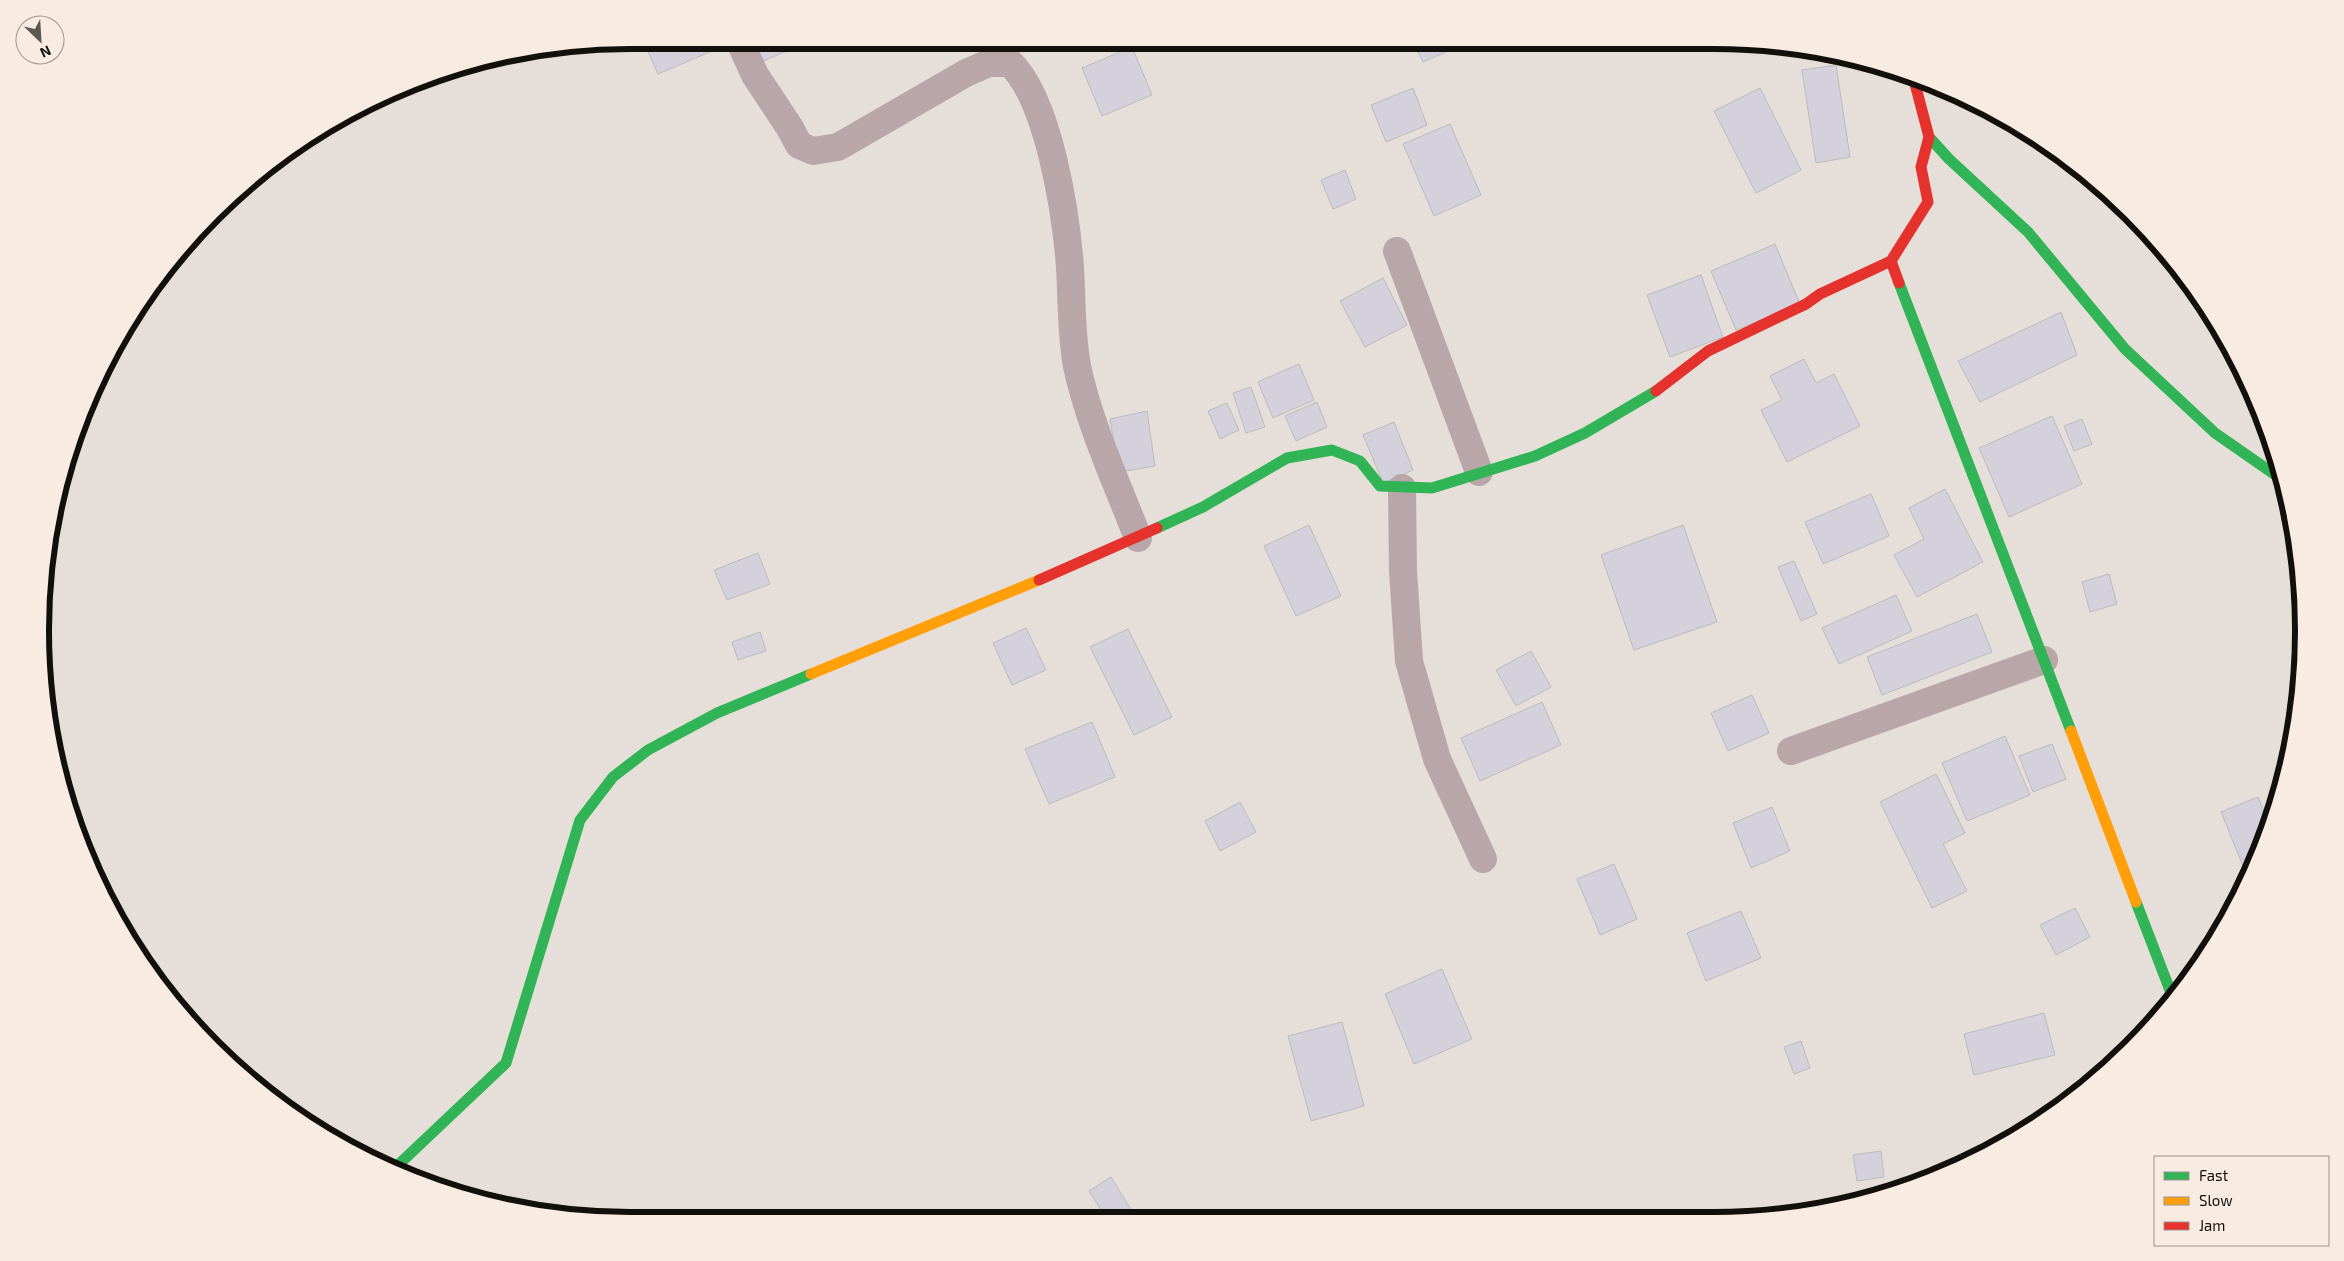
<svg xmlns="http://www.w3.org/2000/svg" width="2344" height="1261" viewBox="0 0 2344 1261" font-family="'Exo 2',sans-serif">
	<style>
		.building { fill: #d4d1dd; stroke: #bdbaba }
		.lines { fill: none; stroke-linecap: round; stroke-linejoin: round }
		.street { stroke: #b9a6a9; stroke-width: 28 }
		.fast { stroke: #30b455; stroke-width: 11 }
		.slow { stroke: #ff9f0a; stroke-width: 11 }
		.jam { stroke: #e5322d; stroke-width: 11 }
		.rim { fill: none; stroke: #130f0b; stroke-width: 6 }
	</style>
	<rect width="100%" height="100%" fill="#e6dfd9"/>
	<path class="building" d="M643,40H707L712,51L658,74Z
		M754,40H805L806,43L763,61Z
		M1413,41H1452L1455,48L1423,62Z
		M1132,47L1152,95L1102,116L1082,68Z
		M1836,65L1850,157L1816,163L1802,70Z
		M1413,88L1427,125L1386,142L1371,105Z
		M1760,88L1801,170L1756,193L1714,111Z
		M1450,124L1481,195L1434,216L1403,144Z
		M1345,170L1356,199L1333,209L1321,180Z
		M1775,244L1800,304L1736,330L1711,271Z
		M1701,275L1723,337L1670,357L1647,295Z
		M1383,278L1407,325L1365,347L1340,301Z
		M2061,312L2077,355L1980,402L1958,361Z
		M1804,359L1816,383L1834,374L1860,426L1787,462L1761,410L1782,400L1770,376Z
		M1299,364L1314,400L1273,418L1258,382Z
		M1251,387L1265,427L1246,433L1233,393Z
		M1317,402L1327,427L1296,441L1285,416Z
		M1227,403L1239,430L1220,439L1208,411Z
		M1147,411L1155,466L1119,472L1110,419Z
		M2052,416L2082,484L2009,517L1979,448Z
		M2082,419L2092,444L2074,451L2064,426Z
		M1394,422L1413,470L1383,483L1363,435Z
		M1945,489L1983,562L1917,597L1894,555L1924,539L1909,508Z
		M1871,494L1889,536L1823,564L1805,522Z
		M1309,525L1341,596L1296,616L1264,546Z
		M1683,525L1717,622L1634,650L1601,555Z
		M758,553L770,584L727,600L714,570Z
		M1794,561L1817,614L1801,621L1778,567Z
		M2109,574L2117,604L2090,612L2082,582Z
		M1896,595L1912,631L1839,664L1822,628Z
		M1977,614L1992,652L1882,695L1867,657Z
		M1026,628L1046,670L1012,685L993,643Z
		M1128,629L1172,717L1134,735L1090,647Z
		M760,632L766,651L738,660L732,642Z
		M1531,651L1551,687L1516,706L1496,670Z
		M1752,695L1769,733L1728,751L1711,713Z
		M1542,702L1561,745L1480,781L1461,738Z
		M1092,722L1115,777L1049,804L1025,749Z
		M2005,736L2030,795L1967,821L1942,763Z
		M2052,744L2066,779L2033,792L2019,756Z
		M1936,774L1965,833L1943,844L1967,891L1932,908L1880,802Z
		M2258,797L2270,827L2247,876L2221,812Z
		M1240,802L1256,832L1220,851L1205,821Z
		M1772,807L1790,851L1751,868L1733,823Z
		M1614,864L1637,919L1600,935L1577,879Z
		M2075,908L2090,937L2056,955L2040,925Z
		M1741,911L1761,958L1706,981L1687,933Z
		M1442,969L1472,1039L1414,1064L1385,994Z
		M2044,1013L2055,1055L1974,1075L1964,1034Z
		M1342,1022L1364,1106L1311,1121L1288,1036Z
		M1801,1041L1810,1068L1794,1074L1784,1047Z
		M1881,1151L1884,1177L1857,1181L1853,1155Z
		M1111,1177L1133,1213L1126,1218H1106L1089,1191Z
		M1252,1210L1254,1218H1231Z"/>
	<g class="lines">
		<path class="street" d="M739,40L755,75L790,128L799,145L813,151L838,147L966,73L989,63H1010C1049,100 1066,214 1070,267C1072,300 1071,334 1077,366C1089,424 1117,483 1138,538
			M1397,251L1479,472
			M1402,488L1403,571L1409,661L1437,759L1483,859
			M1791,751L2044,660"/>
		<path class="fast" d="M1929,137L1949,159L2028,232L2125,349L2215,433L2284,481
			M1899,283L2071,731
			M1157,528L1203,507L1287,458L1332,450L1360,461L1380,486L1432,488L1535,456L1585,433L1656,391
			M2136,902L2173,998
			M396,1167L506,1063L580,820L613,777L648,750L717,713L811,674"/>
		<path class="slow" d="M811,674L1039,580
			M2071,731L2136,902"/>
		<path class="jam" d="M1899,283L1891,261L1928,202L1921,167L1929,137L1914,80
			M1656,391L1708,351L1806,304L1820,294L1891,261
			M1039,580L1157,528"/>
	</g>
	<path d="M0 0H2344V1261H0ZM630 49H1714A581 581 0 0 1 2295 630V631A581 581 0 0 1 1714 1212H630A581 581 0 0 1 49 631V630A581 581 0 0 1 630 49Z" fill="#f8ebe1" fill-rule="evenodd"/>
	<path class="rim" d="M630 49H1714A581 581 0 0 1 2295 630V631A581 581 0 0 1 1714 1212H630A581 581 0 0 1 49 631V630A581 581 0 0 1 630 49Z"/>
	<rect x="2154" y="1156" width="175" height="90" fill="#f8ebe1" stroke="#9c938b"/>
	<rect x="2164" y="1172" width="25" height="8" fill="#30b455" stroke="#9c938b"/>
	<text x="2199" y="1181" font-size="15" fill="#130f0b">Fast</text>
	<rect x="2164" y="1197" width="25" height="8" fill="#ff9f0a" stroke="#9c938b"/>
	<text x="2199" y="1206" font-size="15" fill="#130f0b">Slow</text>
	<rect x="2164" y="1222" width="25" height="8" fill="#e5322d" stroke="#9c938b"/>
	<text x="2199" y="1231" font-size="15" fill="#130f0b">Jam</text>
	<g transform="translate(40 40) rotate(155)"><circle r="24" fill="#f8ebe1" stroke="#9c938b"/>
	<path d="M0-4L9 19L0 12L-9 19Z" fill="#5d5853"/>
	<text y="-8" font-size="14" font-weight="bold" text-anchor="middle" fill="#130f0b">N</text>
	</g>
</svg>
